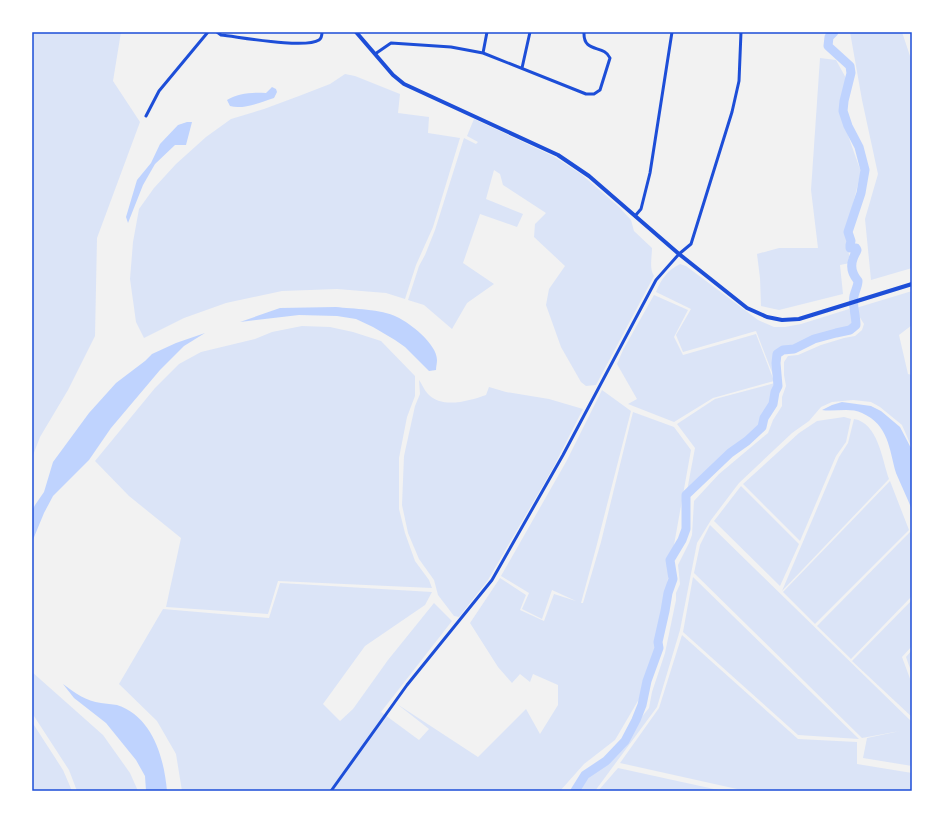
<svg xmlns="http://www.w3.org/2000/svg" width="944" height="823" viewBox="0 0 944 823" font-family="'DM Sans',sans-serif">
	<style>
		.green { fill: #dbe4f7 }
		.water { fill: #bfd3fe }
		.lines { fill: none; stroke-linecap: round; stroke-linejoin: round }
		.river { stroke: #bfd3fe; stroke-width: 9 }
		.minor { stroke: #1d4ed8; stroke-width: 3 }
		.secondary { stroke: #1d4ed8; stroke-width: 4 }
		.neatline { fill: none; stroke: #1d4ed8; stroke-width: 1.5 }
	</style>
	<rect width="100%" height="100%" fill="#f2f2f2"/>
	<path class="green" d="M32,32H121L113,81L140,122L97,238L95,336L68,390L40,437L32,458Z
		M850,32H902L912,62V268L871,280L865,219L878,174L862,100Z
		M820,58L836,60L847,80L842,114L844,124L861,172L846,232L850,263L840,265L843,294L779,310L761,306L760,278L757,254L779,248H818L811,190Z
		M345,74L355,76L400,94L398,113L429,117L428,133L460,138L433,227L416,265L405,299L386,293L337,289L282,291L226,303L184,318L144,338L136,322L130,279L133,242L139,209L154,188L176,164L206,137L231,119L264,109L299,96L330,84Z
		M474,119L553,156L581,174L619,207L631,220L634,231L652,248C652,257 649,269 654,276L596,385L586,386L581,382L561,347L546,305L549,289L565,266L534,237L535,224L546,213L503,185L500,174L494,170L486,199L523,214L517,227L480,214L463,263L494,284L467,303L452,329L424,305L408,300L419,266L425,255L435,230L464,138L476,144L478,142L467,136Z
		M680,264L686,266L758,320L774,327H785L801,324L849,309L858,326L856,331L842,333L820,339L797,350H788L781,354L778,366L779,381L775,380L756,331L683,352L676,335L691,309L656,292C661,279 668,270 680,264Z
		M912,291V325L899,335L908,374L912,375V448L902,425L880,407L871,402L853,400L832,402L821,407L809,421L792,433L739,483L711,520L697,543L680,630L657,707L595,791H579L587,777L592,771L602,766L609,760L630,740L636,724L649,708L652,692L665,653L676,600V593L680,584L678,565L689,543L692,535L694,501L719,474L768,433L773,420L782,406V397L786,386L784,375V362L788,356L798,355L821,345L844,338L855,336L862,330L864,324L859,316L856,308Z
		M654,295L688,310L674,337L683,355L756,334L774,381L713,398L674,422L628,404L637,399L617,364L623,350Z
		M302,326L330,327L353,332L381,341L415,376V396L407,417L399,458V509L405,533L415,561L429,580L432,588L278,581L268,614L166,607L181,538L129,496L95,461L155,388L179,364L201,352L255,339L272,332Z
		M419,380C422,384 424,390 428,394C442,409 469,401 486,395L489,387L506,392L549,399L583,409L553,468L488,580L459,617L454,616L438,595L434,580L419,559L408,533L402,505L404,456L415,406L420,394Z
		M775,383L780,384C772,411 766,435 739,449L686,496L695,448L677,424L715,399Z
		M602,390L631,411L596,548L581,603H583L601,542L633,412L674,427L691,450L652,668L642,694L615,740L584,764L560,791H182L176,754L157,721L119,684L163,609L269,618L280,583L432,592L425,605L365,646L323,704L340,721L353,709L388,660L434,603L452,621L381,712L419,740L429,729L397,704L478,757L526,709L540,734L558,705V685L533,674L530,682L520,674L512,683L498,667L470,623L500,578L526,595L520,610L544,621L554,594L576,601L552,590L542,619L522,609L529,593L501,576L566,462Z
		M844,417L851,419L846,442L836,456L800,541L743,484L799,433L817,421Z
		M854,419C878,423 882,459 889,479L782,591L839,457L848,443Z
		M890,481L909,530L815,624L783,592Z
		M741,486L799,544L780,586L714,521Z
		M710,525L912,722V766L863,758L867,738L900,731L862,738L694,573L700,545Z
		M910,532L912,536V596L851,659L817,626Z
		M693,577L859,739L798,735L683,632Z
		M912,600V646L902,657L912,684V717L852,661Z
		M682,635L798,739L857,742V764L912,773V791H746L620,763L659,708Z
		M912,650V674L906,657Z
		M32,672L103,735L130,773L138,791H77L69,770L32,713Z
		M32,722L63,770L72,791H32Z
		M618,768L723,791H598Z"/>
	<path class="water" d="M272,87L276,89L277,92L274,98C261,102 243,110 230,106L227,100C238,93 253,92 266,93Z
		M187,122H192L186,145H175L155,164L143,185L128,223L126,217L137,180L151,163L160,144L178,125Z
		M336,307C353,309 381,309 397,317C410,323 437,344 437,360C437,363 436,367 436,370L429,371L405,347L395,340L373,327L356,319L337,316L299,315L240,322L280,308Z
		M205,333L184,346L160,370L111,428L89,460L53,496L44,513L32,542V511L35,505L44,492L53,462L89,413L116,383L145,361L152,354L176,343Z
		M842,402L871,406L881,411L900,427L912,450V510C907,497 901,485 896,473C889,449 889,425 862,413C850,407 835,412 822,410L832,405Z
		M63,684C75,693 86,701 101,703C106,704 112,704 117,705C153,717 164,758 167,791H146L145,776L136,760L106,723L74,698Z"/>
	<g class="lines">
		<path class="river" d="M575,791L585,775L606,761L625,741L636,720L642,705L647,681L659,648L658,642L665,611L668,593L673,579L670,560L682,540L686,529V495L730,453L747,441L762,427L764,418L773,404L775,392L778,386L776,363L777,354L783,350L794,349L814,339L836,333L850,330L856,325C856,315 852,306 854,296C855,291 858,286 858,281C853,275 850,267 853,259C854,255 856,253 857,250L856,248H850V245L851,241L848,232L861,193L865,170L859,147L848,126L843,111L844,101L851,73L850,66L828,46L829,37L834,32"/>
		<path class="minor" d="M217,32L221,35C240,37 305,49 319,40C322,38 322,35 322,32
			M483,53L487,32
			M375,54L391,43L451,47L483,53L586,94H594L600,90L610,58C604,44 583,54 584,32
			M522,68L530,32
			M146,116L159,91L208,32
			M635,216L641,209L650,173L672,32
			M331,791L407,685L492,580L563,455L656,280L679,254L691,244L732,112L739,81L741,32"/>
		<path class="secondary" d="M356,32L393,75L404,84L558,155L589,176L679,254L747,308L767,317L782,320L799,319L912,284"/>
	</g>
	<rect width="944" height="823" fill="none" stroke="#ffffff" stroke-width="66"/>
	<rect x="33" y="33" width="878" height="757" class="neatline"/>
</svg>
